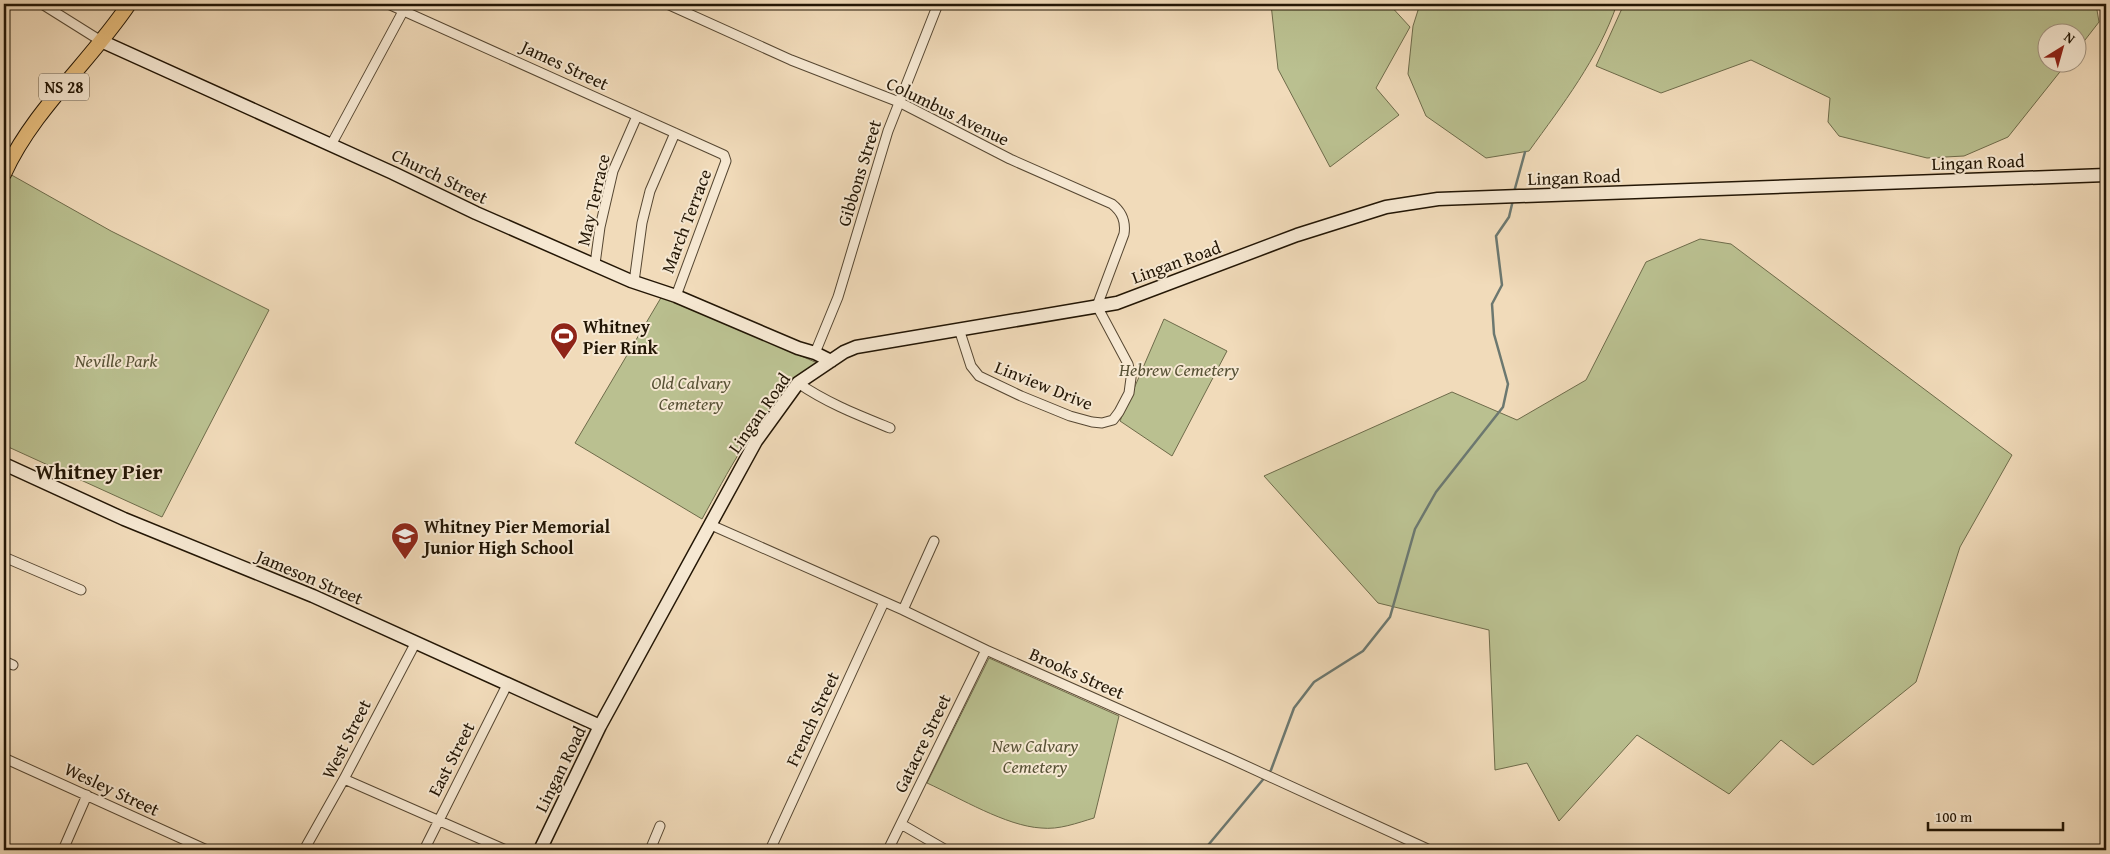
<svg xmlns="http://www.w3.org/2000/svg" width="2110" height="854" viewBox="0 0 2110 854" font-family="'Gentium Book Plus',serif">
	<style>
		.green { fill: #bac090; stroke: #6e6b4a }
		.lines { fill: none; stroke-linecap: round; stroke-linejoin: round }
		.stream { stroke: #6c7870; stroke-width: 2.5 }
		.street-casing { stroke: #564732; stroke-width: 11 }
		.secondary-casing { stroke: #231605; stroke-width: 15 }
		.primary-casing { stroke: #231605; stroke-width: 16 }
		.street { stroke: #f6e8d2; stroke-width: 9 }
		.secondary { stroke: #f6e8d2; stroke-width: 12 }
		.primary { stroke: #e8be7d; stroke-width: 14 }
		.labels { text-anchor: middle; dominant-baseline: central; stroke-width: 4; stroke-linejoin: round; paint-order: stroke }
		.shield { fill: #f6e8d2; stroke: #625542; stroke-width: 1 }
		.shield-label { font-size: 16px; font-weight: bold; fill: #231605 }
		.street-label { font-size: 18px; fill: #231605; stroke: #f6e8d2 }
		.poi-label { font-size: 18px; font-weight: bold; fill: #231605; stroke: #f6e8d2; text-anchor: start }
		.park-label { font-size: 18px; font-style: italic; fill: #585236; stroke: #f6e8d2 }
		.district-label { font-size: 22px; font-weight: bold; fill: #231605; stroke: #f6e8d2 }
	</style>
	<rect width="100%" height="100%" fill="#f1dbba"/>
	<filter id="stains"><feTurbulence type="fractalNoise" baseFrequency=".004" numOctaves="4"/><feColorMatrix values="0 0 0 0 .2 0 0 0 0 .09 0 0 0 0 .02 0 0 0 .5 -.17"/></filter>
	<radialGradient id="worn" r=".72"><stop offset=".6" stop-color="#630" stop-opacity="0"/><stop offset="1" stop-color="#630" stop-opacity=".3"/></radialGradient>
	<path class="green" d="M1271,4H1389L1410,27L1376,88L1399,115L1330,167L1278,69Z
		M1420,4H1617C1598,59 1563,104 1529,151L1486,158L1426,116L1408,74L1413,26Z
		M1624,4H2096L2099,22L2078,49V32H2048V62L2067,63L2008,137L1964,156L1927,158L1839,136L1828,122L1830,98L1751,60L1661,93L1596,66Z
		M8,173L111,231L269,310L162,517L4,445V185Z
		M1700,239L1731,244L2012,455L1960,547L1916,682L1813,765L1781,740L1729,794L1637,735L1559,821L1527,763L1495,770L1489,630L1378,603L1264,476L1452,392L1517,420L1586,380L1646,262Z
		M662,296L822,365C813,372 802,377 793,385C753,422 728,472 702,519L575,443Z
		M1164,319L1227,351L1172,456L1120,421Z
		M989,658L1119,716L1094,818C1077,823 1059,830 1041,828C1006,826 960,798 927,783Z"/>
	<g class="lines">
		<path class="stream" d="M1514,192L1525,152
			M1204,850L1271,770L1294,708L1314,682L1363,651L1390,617L1415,529L1436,492L1503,407L1508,384L1494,334L1492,304L1502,285L1496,236L1509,217L1513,200"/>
		<g class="street-casing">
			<path id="street" d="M42,4L101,41
				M388,4L724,155L726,161L676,296
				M667,4L791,60L899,102L1010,159L1112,204C1122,212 1126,221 1124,234L1097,306L1128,364L1131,378L1129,393L1119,412L1113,420L1102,423L1092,422L1070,416L1021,396L979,376L971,366L959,329
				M331,145L407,4
				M595,264L600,227L613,171L637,116
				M634,282L642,223L650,191L675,133
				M815,353L838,297L888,131L938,4
				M798,383C827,403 858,415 890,428
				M711,525L903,610L986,650L1229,758L1430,850
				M4,557L81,590
				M903,610L934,541
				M4,661L13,665
				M4,758L207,850
				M344,779L506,850
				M901,824L946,850
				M63,850L87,795
				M304,850L344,779L416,642
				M424,850L508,683
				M650,850L660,826
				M770,850L884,602
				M888,850L986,650"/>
		</g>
		<g class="secondary-casing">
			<path id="secondary" d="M101,41L393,173L476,213L631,281L676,296L798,348L815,353L831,361
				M4,464L124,519L313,596L600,726
				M540,850L600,726L756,441L798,383L844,352L856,347L1117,303L1297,235L1386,207L1438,199L2106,175"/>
		</g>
		<g class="primary-casing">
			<path id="primary" d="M4,174C33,110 90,62 129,4"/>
		</g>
		<use href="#street" class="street"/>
		<use href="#secondary" class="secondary"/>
		<use href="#primary" class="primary"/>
	</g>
	<defs>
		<g id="stadium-pin" transform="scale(1.4375)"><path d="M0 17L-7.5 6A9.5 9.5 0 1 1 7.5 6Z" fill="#8f2418" stroke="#f6e8d2"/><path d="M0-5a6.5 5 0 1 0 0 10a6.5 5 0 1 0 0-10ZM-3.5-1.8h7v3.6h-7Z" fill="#fff"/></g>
		<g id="school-pin" transform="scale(1.4375)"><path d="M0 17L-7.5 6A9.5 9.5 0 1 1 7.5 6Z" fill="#8f2418" stroke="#f6e8d2"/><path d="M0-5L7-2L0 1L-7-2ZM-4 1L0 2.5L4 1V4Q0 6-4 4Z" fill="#fff"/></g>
	</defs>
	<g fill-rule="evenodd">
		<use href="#stadium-pin" x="564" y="336"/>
		<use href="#school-pin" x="405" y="536"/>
	</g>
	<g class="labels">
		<rect class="shield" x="39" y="73.5" width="50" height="27" rx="4"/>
		<g class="shield-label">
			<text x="64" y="87">NS 28</text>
		</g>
		<g class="street-label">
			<text transform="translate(565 65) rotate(25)">James Street</text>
			<text transform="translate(948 111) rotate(26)">Columbus Avenue</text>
			<text transform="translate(1978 162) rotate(-2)">Lingan Road</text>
			<text transform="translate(859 173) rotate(-73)">Gibbons Street</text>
			<text transform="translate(440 176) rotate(26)">Church Street</text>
			<text transform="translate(1574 177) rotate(-2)">Lingan Road</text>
			<text transform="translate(593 200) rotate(-77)">May Terrace</text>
			<text transform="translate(686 221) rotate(-69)">March Terrace</text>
			<text transform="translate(1176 262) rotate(-20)">Lingan Road</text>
			<text transform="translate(1044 385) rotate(22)">Linview Drive</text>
			<text transform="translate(759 413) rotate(-55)">Lingan Road</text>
			<text transform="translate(310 577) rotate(23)">Jameson Street</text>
			<text transform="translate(1077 673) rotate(24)">Brooks Street</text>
			<text transform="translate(812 719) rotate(-65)">French Street</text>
			<text transform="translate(346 739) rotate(-63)">West Street</text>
			<text transform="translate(922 743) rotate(-64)">Gatacre Street</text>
			<text transform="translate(451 759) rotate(-63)">East Street</text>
			<text transform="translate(560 769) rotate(-64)">Lingan Road</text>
			<text transform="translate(112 789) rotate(25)">Wesley Street</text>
		</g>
		<g class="poi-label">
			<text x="583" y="326">Whitney<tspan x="583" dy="21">Pier Rink</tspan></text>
			<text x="424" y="526">Whitney Pier Memorial<tspan x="424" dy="21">Junior High School</tspan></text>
		</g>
		<g class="park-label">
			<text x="116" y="360">Neville Park</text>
			<text x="1179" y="369">Hebrew Cemetery</text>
			<text x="691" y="382">Old Calvary<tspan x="691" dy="21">Cemetery</tspan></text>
			<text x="1035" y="745">New Calvary<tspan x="1035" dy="21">Cemetery</tspan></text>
		</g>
		<g class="district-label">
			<text x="99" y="471">Whitney Pier</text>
		</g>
	</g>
	<rect width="2110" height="854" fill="none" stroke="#f1dbba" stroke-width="20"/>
	<rect x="5" y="5" width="2100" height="844" fill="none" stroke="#231605" stroke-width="2.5"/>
	<rect x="10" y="10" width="2090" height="834" fill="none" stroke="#231605"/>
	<g transform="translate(2062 48) rotate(37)"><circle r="24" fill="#f6e8d2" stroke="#a29480"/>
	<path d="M0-4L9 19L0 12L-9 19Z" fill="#8f2418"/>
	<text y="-8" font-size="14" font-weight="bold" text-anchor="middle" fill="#231605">N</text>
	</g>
	<path d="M1928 822v8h135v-8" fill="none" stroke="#231605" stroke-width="2.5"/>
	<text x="1935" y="822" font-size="15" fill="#231605" stroke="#f6e8d2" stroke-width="4" paint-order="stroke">100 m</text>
	<rect width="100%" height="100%" filter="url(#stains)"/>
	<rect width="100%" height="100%" fill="url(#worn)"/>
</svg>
